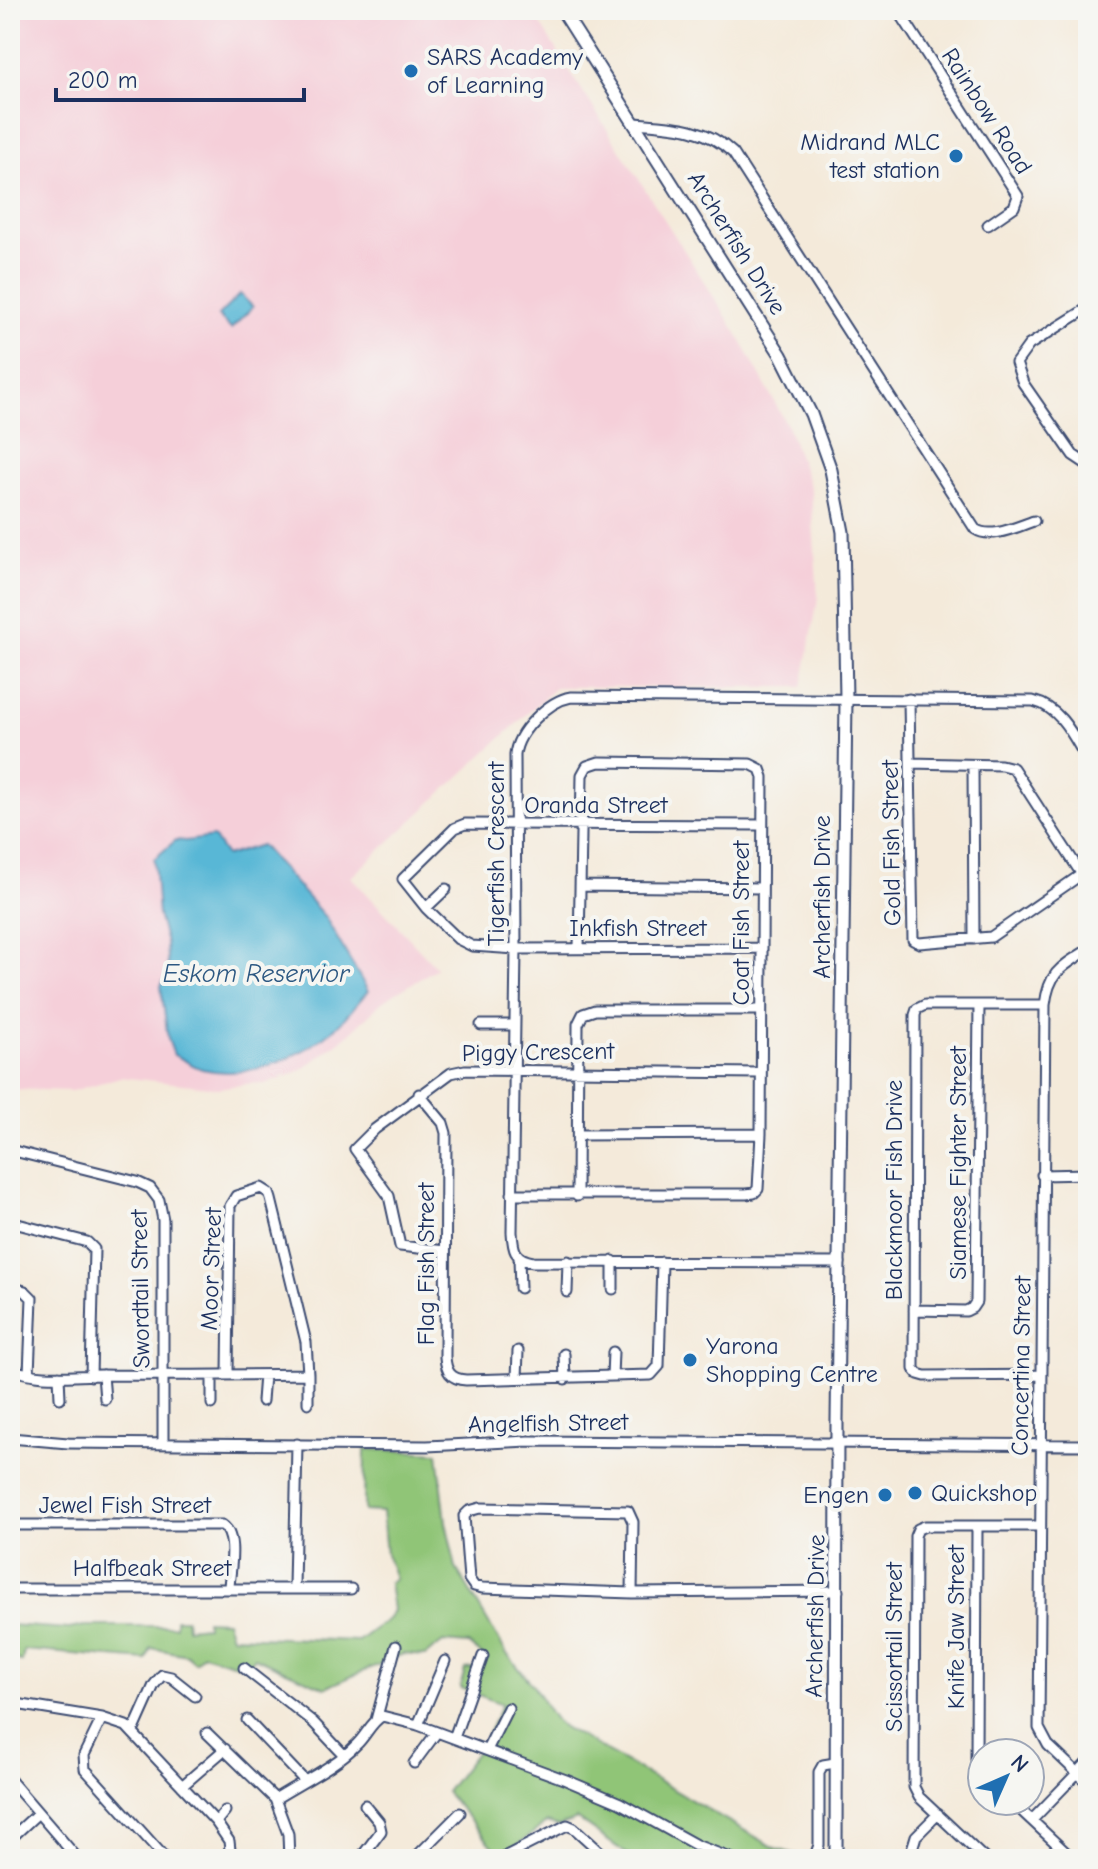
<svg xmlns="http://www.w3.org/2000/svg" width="1098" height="1869" viewBox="0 0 1098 1869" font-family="'Comic Neue',sans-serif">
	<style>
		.built { fill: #f5cfd9 }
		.green { fill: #90c577; stroke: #567a6a; stroke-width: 2 }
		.water { fill: #58b7d6; stroke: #3a739a; stroke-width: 2 }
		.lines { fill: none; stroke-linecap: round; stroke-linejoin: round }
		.minor-casing { stroke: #3c4b71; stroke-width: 13 }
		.tertiary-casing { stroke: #3c4b71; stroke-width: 15 }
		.minor { stroke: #fff; stroke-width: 9 }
		.tertiary { stroke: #fff; stroke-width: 11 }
		.poi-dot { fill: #1f6fb2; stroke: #f6f6f2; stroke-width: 3 }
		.labels { text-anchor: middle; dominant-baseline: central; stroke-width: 8; stroke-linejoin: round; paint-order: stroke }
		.poi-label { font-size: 24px; fill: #1b2f5e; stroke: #f6f6f2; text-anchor: start }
		.street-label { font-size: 24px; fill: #1b2f5e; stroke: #f6f6f2 }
		.water-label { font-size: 26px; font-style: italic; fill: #2d5882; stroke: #f6f6f2 }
	</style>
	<rect width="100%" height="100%" fill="#f6f6f2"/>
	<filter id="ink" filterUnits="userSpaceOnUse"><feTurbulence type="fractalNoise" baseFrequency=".0125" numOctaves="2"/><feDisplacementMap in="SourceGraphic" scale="16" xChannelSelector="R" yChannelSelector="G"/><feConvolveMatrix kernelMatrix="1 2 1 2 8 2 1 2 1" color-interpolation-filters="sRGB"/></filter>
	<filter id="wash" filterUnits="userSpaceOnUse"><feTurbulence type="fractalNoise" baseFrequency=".006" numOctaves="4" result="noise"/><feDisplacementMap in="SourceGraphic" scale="32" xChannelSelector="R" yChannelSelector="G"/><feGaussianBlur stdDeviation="1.8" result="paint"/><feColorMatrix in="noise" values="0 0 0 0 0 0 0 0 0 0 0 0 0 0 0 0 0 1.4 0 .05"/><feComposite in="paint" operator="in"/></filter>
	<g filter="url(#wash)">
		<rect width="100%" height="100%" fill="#f4eada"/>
		<path class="built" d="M10,10H531L738,335L788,427L811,491L818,599L802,687H556L351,877L437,968L382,1002L348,1035L300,1071L265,1084L253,1083L218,1088L120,1077L72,1091L10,1089Z"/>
		<path class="green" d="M365,1449L438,1453L446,1522L456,1568L507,1654L532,1684L557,1723L777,1849L805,1857L825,1859H634L577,1819L559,1826L547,1822L502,1857L446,1792L485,1741L502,1704L460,1688L465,1669L479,1668L482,1655L468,1644L443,1642L425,1656L403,1654L325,1688L254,1657L246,1667L203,1654L195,1662L187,1655L151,1648L146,1660L24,1650L22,1662L10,1656V1625L69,1629L84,1626H175V1619H186L187,1628L206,1626V1620L226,1621L231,1636L358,1641L389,1618L393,1610L389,1583L395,1578L386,1554L382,1512L364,1511Z"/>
		<path class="water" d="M240,294L253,307L231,329L218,316Z
			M213,837L226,856L261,845L325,917L368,991C357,1003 347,1017 335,1028C300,1058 249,1080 202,1069C193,1066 183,1059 174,1055L168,1039L161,986L168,973L166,943L158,915L154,859L176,840L186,841Z"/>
	</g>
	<g filter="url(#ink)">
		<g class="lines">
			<g class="minor-casing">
				<path id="minor" d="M898,10L1018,196L1014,207L988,225
					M634,123C671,126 705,126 733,153L975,529C991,540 1018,526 1034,521
					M1088,308L1029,345L1016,363L1023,383L1073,455L1088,465
					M909,699L913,940L919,943L991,937L1082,874
					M910,763L1001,765L1013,768L1088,884
					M973,765L974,939
					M580,886L761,888
					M426,908L446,889
					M761,948L516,949L472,946L458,939L426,908L403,879L455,828L465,824L762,825
					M1088,950C1061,967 1049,972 1045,1005L1039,1728L1048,1745L1088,1783
					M481,1025H515
					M419,1094L443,1123L446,1133L445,1357C446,1371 450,1379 466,1380L651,1375L659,1366L662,1262
					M578,1135L761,1134
					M10,1150L137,1182L150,1188L159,1200L163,1220V1442
					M1042,1175L1088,1174
					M512,1194H746L754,1193L758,1189L761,1134L763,777L760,769L750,764L599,762L587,766L582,775L579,948
					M577,1196L578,1024L583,1014L595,1010H761
					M10,1222L87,1242L94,1249L91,1376
					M445,1251L400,1246L389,1196L355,1149L375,1129L451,1073L465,1070L760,1073
					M519,1258L520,1288
					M840,1263L533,1262C514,1259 513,1249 512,1232L516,949L515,755C517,732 548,701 571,697L1033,701C1062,708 1074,738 1088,761
					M10,1287L25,1291L32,1298L29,1374
					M613,1289V1261
					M567,1292L568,1261
					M914,1310L966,1311L972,1308L976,1302L979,1005
					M564,1354L565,1379
					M10,1368C37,1381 73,1375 102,1375C171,1376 239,1375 308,1374L306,1342L271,1199L269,1193L261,1188L236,1196L230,1206L228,1375
					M308,1374V1403
					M103,1375L105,1399
					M1042,1375L925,1376L918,1374L914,1369L915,1015L917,1009L925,1005H1045
					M59,1376L60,1398
					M212,1376V1404
					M612,1376L613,1352
					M517,1378L518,1351
					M262,1401L264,1375
					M10,1438L68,1443L427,1446L529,1441L1088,1445
					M10,1525H222C238,1535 230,1570 229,1587
					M977,1527L976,1759L982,1773
					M294,1587L297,1444
					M10,1589H351
					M632,1593L633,1522L628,1511L480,1508L469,1511L464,1516L469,1579L474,1586L482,1588L632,1593L838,1591
					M244,1668L313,1722L344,1755
					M10,1703L102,1718L126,1726L216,1822L229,1841L231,1859
					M102,1718L84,1755L85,1769L166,1859
					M247,1720L304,1780
					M376,1720L396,1646
					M418,1725L445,1661
					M133,1732L154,1685L162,1675L171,1677L195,1696
					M207,1733L275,1799L288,1834L289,1859
					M454,1738L483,1656
					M487,1750L508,1708
					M414,1763L437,1732
					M10,1780L78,1859
					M182,1786L225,1749
					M275,1799C300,1783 336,1766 356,1745C366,1736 371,1722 382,1716L418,1725L566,1780L620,1803L696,1845L733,1859
					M1011,1801L1073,1859
					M1032,1820L1088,1762
					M216,1822L225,1811
					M10,1839L37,1814
					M360,1859L381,1831L379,1822L365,1805
					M414,1859L460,1813
					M500,1859L567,1825L574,1828L608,1859
					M814,1859L819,1845V1772L823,1765L835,1763
					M909,1859L916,1836L938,1814
					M985,1859L919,1797L914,1787L915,1536L918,1529L925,1526H1039"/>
			</g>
			<g class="tertiary-casing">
				<path id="tertiary" d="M562,10L781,355L811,414L831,470L843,532L846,699L837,1420L836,1859"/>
			</g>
			<use href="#minor" class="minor"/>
			<use href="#tertiary" class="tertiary"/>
		</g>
	</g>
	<g class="poi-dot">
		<circle cx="411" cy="71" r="8"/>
		<circle cx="956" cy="156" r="8"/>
		<circle cx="690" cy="1360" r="8"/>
		<circle cx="915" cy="1493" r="8"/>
		<circle cx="885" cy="1495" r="8"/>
	</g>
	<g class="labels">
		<g class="poi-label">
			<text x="427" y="57">SARS Academy<tspan x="427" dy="28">of Learning</tspan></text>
			<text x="940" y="142" text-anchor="end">Midrand MLC<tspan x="940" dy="28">test station</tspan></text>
			<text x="706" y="1346">Yarona<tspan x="706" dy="28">Shopping Centre</tspan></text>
			<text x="931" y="1493">Quickshop</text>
			<text x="869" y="1495" text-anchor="end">Engen</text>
		</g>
		<g class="street-label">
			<text transform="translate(987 111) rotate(57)">Rainbow Road</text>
			<text transform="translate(737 243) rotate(58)">Archerfish Drive</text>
			<text x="596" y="805">Oranda Street</text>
			<text transform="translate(891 843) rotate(-91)">Gold Fish Street</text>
			<text transform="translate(496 854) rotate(-90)">Tigerfish Crescent</text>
			<text transform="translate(822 897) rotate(-90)">Archerfish Drive</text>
			<text transform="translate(741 923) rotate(-90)">Coat Fish Street</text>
			<text x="638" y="928">Inkfish Street</text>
			<text transform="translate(538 1052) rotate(-1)">Piggy Crescent</text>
			<text transform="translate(958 1163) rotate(-90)">Siamese Fighter Street</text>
			<text transform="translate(894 1190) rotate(-90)">Blackmoor Fish Drive</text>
			<text transform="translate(426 1264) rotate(-90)">Flag Fish Street</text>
			<text transform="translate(211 1269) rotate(-88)">Moor Street</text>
			<text transform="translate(140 1289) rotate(-91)">Swordtail Street</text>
			<text transform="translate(1021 1366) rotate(-89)">Concertina Street</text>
			<text transform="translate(548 1423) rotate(-1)">Angelfish Street</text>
			<text x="125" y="1505">Jewel Fish Street</text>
			<text x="152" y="1568">Halfbeak Street</text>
			<text transform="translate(815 1616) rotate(-89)">Archerfish Drive</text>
			<text transform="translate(956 1627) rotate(-90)">Knife Jaw Street</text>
			<text transform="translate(894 1647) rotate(-90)">Scissortail Street</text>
		</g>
		<g class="water-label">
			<text x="256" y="974">Eskom Reservior</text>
		</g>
	</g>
	<rect width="1098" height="1869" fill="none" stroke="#f6f6f2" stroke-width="40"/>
	<g transform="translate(1006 1777) rotate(45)"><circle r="38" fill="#f6f6f2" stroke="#9ea6b7" stroke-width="2"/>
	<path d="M0-6L14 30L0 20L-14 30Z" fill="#1f6fb2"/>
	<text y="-12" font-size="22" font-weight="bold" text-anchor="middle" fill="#1b2f5e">N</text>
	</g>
	<path d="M56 88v12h248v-12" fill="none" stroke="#1b2f5e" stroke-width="4"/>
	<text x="68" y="88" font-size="24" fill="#1b2f5e" stroke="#f6f6f2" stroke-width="6" paint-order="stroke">200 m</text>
</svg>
